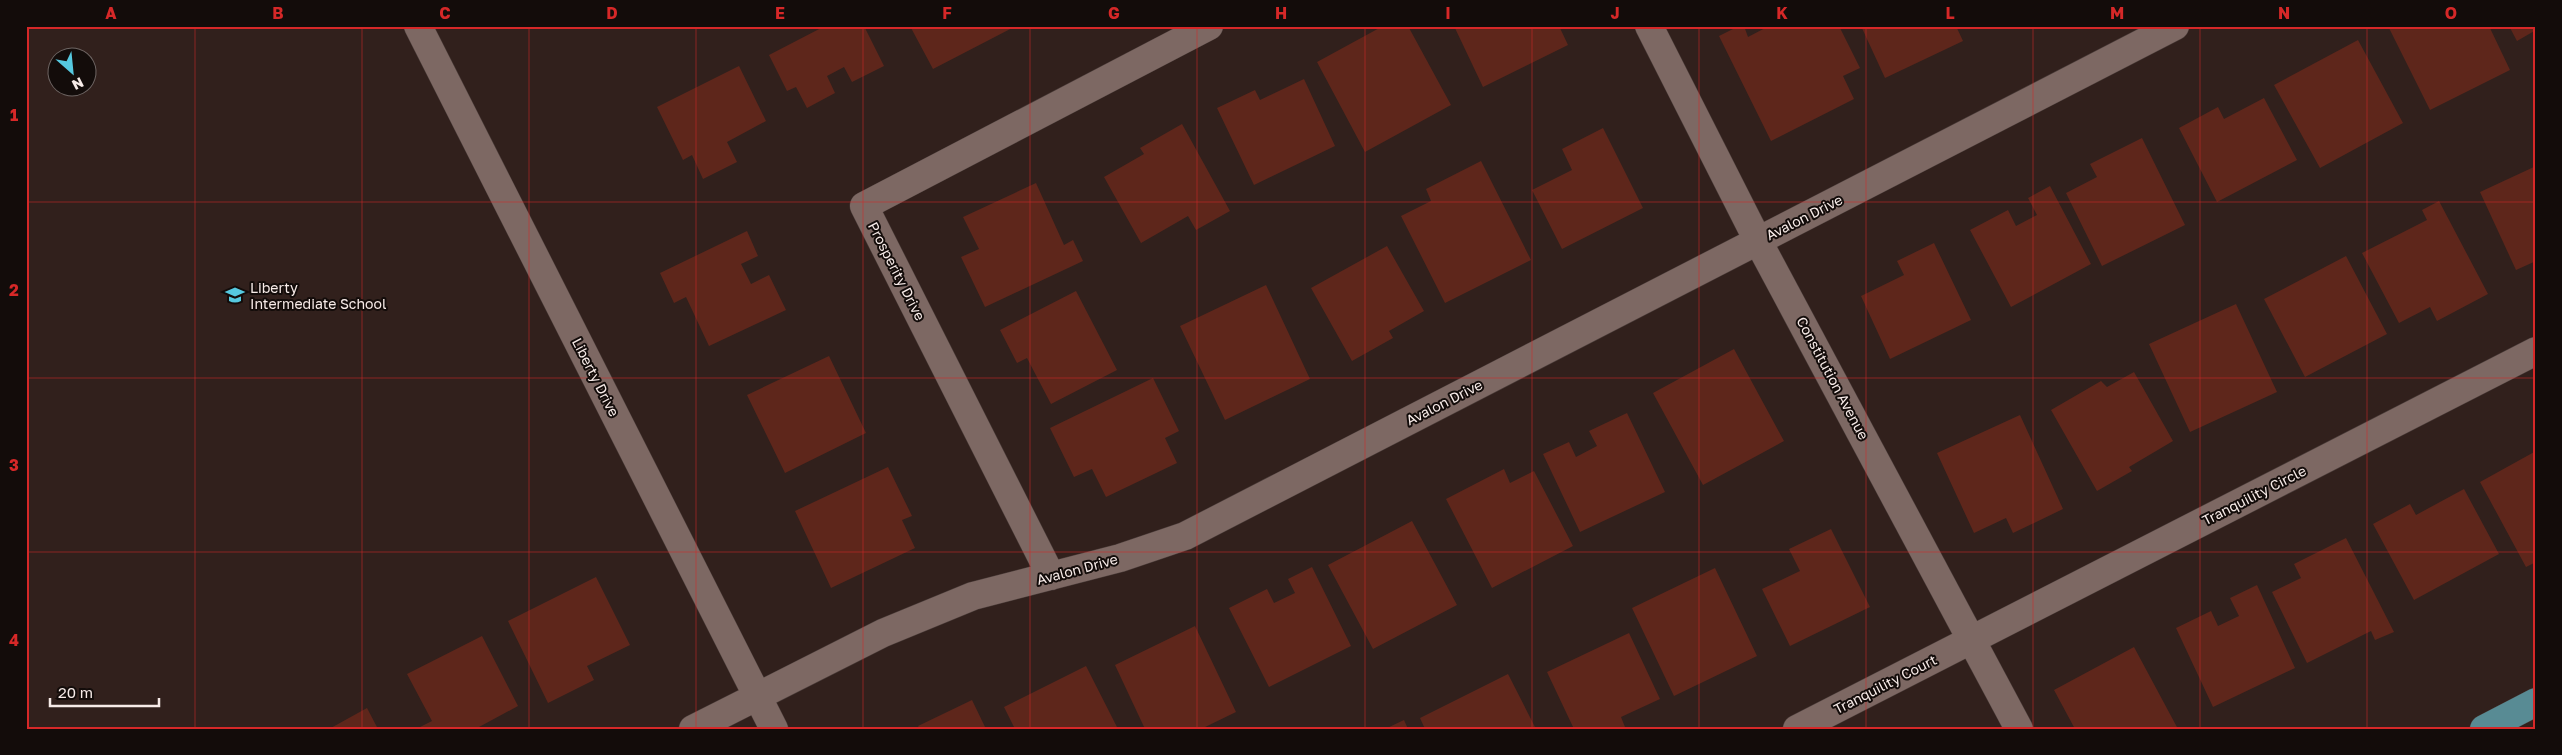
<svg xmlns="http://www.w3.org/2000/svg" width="2562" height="755" viewBox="0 0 2562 755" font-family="'Golos Text',sans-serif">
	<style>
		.building { fill: #5e261b }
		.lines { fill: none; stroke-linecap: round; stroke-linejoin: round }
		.minor-casing { stroke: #493b38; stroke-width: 29 }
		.major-casing { stroke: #493b38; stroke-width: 29 }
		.minor { stroke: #7d6863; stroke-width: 28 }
		.major { stroke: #588b94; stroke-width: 28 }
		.grid { fill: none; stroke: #d62828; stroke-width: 1; stroke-opacity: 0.55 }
		.labels { text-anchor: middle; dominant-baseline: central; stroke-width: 4; stroke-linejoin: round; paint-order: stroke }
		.street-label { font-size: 14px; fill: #f7ebe8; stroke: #130c0a }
		.poi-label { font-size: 14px; fill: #f7ebe8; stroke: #130c0a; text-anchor: start }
		.neatline { fill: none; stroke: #d62828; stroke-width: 2 }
		.grid-label { font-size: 16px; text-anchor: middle; font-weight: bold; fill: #d62828 }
	</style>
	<rect width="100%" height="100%" fill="#31201c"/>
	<path class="building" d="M825,26H864L884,66L852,82L844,67L827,76L835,93L807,108L796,87L787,91L769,55Z
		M910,26H1016L933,69Z
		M1383,26H1408L1451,105L1365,152L1317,62Z
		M1454,26H1559L1568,45L1483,87Z
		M1739,26H1744L1748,37L1769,26H1839L1860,68L1843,76L1854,99L1771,141L1719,36Z
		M1861,26H1956L1963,41L1885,78Z
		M2388,26H2489L2510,70L2430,110Z
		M2509,26H2536V30L2517,41Z
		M2358,40L2403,123L2320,168L2274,85Z
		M739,66L766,121L727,142L737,162L703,179L692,155L683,160L657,107Z
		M1304,79L1335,146L1254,185L1217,108L1255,90L1260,100Z
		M2264,98L2297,160L2217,202L2179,128L2218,107L2224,119Z
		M1182,124L1230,211L1196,230L1188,216L1141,243L1104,177L1144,154L1140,148Z
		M1603,128L1643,208L1562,249L1532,190L1572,170L1562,149Z
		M2142,138L2185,225L2102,266L2066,193L2097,177L2090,164Z
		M1481,161L1531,260L1445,303L1401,216L1431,201L1426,189Z
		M2536,166V261L2516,270L2480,192Z
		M1036,183L1064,245L1073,240L1083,261L985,307L961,257L979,249L963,217Z
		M2050,186L2091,264L2011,307L1970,230L2008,210L2016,226L2037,215L2028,198Z
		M2439,201L2488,294L2437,321L2430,307L2399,323L2362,253L2427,220L2422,210Z
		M747,231L758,256L741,264L751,284L769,275L786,310L709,346L686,297L674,303L660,273Z
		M1934,243L1971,320L1890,359L1861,296L1904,275L1897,261Z
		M1387,246L1424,311L1389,331L1393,338L1352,361L1311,288Z
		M2346,256L2387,334L2305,377L2264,299Z
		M1266,285L1310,379L1225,420L1180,326Z
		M1076,291L1117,370L1051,404L1027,358L1017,363L1000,330Z
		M2236,304L2277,392L2190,432L2149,344Z
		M1734,349L1784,441L1703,485L1653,393Z
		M829,356L866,433L785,473L747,395Z
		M2134,372L2173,441L2129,467L2132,471L2097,491L2051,410L2101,381L2107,387Z
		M1153,378L1179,431L1165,438L1177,463L1106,497L1092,469L1074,477L1050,428Z
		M1627,413L1665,492L1580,532L1543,454L1569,442L1576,457L1597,446L1589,431Z
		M2020,415L2063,509L2013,533L2006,518L1974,533L1937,453Z
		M2536,451V562L2526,567L2480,482Z
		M888,467L912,516L902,520L915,548L831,588L795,511Z
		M1504,469L1510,483L1534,471L1573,546L1492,588L1446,499Z
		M2464,489L2499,554L2414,600L2373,524L2410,504L2416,515Z
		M1412,521L1457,605L1373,649L1328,565Z
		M1831,529L1870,607L1790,646L1762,589L1800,571L1789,549Z
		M2346,538L2394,632L2375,640L2371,631L2307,663L2272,592L2301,578L2294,564Z
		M1312,567L1351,646L1269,687L1229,608L1267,589L1274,603L1295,593L1288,579Z
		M1715,568L1757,656L1674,696L1632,608Z
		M596,577L630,645L587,666L594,680L548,703L508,621Z
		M2257,585L2295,668L2213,707L2176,628L2211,611L2218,626L2239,616L2230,598Z
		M1195,626L1236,712L1201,729H1145L1115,665Z
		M1629,633L1660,699L1621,717L1625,727L1620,729H1574L1547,672Z
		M482,636L518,706L479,727L480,729H421L420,727L432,721L407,674Z
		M2134,647L2178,729H2075L2054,690Z
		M1086,666L1118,729H1015L1004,707Z
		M1508,674L1536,729H1425L1420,718Z
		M972,700L986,729H920L918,726Z
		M367,708L378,729H329Z
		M1404,720L1408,729H1385Z"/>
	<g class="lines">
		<g class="minor-casing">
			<path id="minor" d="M418,26L774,729
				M1649,26L1758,241L2019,729
				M1051,576L864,206L1209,26
				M693,729L883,633L973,596L1120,558L1185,536L2175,26
				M1797,729L2536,351"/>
		</g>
		<g class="major-casing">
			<path id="major" d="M2484,729L2536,702"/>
		</g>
		<use href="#minor" class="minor"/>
		<use href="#major" class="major"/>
	</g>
	<path class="grid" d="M195,26V729M362,26V729M529,26V729M696,26V729M863,26V729M1030,26V729M1197,26V729M1365,26V729M1532,26V729M1699,26V729M1866,26V729M2033,26V729M2200,26V729M2367,26V729M26,202H2536M26,378H2536M26,552H2536"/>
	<defs>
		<g id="school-bare" transform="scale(1.5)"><path d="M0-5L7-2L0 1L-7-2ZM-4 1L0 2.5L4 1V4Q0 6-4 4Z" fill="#56c9e0" stroke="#130c0a" stroke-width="2.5" paint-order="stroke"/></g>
	</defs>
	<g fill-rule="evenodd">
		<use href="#school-bare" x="235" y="295"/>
	</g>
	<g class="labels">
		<g class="street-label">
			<text transform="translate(1804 217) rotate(-27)">Avalon Drive</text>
			<text transform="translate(897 271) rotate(63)">Prosperity Drive</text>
			<text transform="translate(596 377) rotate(63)">Liberty Drive</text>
			<text transform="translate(1833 378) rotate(62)">Constitution Avenue</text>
			<text transform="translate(1444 402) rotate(-27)">Avalon Drive</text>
			<text transform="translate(2254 495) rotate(-27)">Tranquility Circle</text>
			<text transform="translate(1077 569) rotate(-15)">Avalon Drive</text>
			<text transform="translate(1885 684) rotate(-27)">Tranquility Court</text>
		</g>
		<g class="poi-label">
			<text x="250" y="287">Liberty<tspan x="250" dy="16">Intermediate School</tspan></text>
		</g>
	</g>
	<rect width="2562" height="755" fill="none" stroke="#130c0a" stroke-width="55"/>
	<g transform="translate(72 72) rotate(153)"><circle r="24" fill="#130c0a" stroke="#6e6563"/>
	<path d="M0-4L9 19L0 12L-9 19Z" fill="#56c9e0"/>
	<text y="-8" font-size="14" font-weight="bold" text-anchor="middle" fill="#f7ebe8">N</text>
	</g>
	<path d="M50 698v8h109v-8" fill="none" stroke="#f7ebe8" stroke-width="2.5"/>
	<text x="58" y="698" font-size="15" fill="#f7ebe8" stroke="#130c0a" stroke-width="4" paint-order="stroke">20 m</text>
	<rect x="28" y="28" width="2506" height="700" class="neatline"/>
	<g class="grid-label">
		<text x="111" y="19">A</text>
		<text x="278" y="19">B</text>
		<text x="445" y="19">C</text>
		<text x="612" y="19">D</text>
		<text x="780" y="19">E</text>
		<text x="947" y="19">F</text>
		<text x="1114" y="19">G</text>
		<text x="1281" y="19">H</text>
		<text x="1448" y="19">I</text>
		<text x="1615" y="19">J</text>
		<text x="1782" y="19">K</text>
		<text x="1950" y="19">L</text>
		<text x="2117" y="19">M</text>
		<text x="2284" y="19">N</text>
		<text x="2451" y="19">O</text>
		<text x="14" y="121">1</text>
		<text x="14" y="296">2</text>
		<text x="14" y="471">3</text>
		<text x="14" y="646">4</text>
	</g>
</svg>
